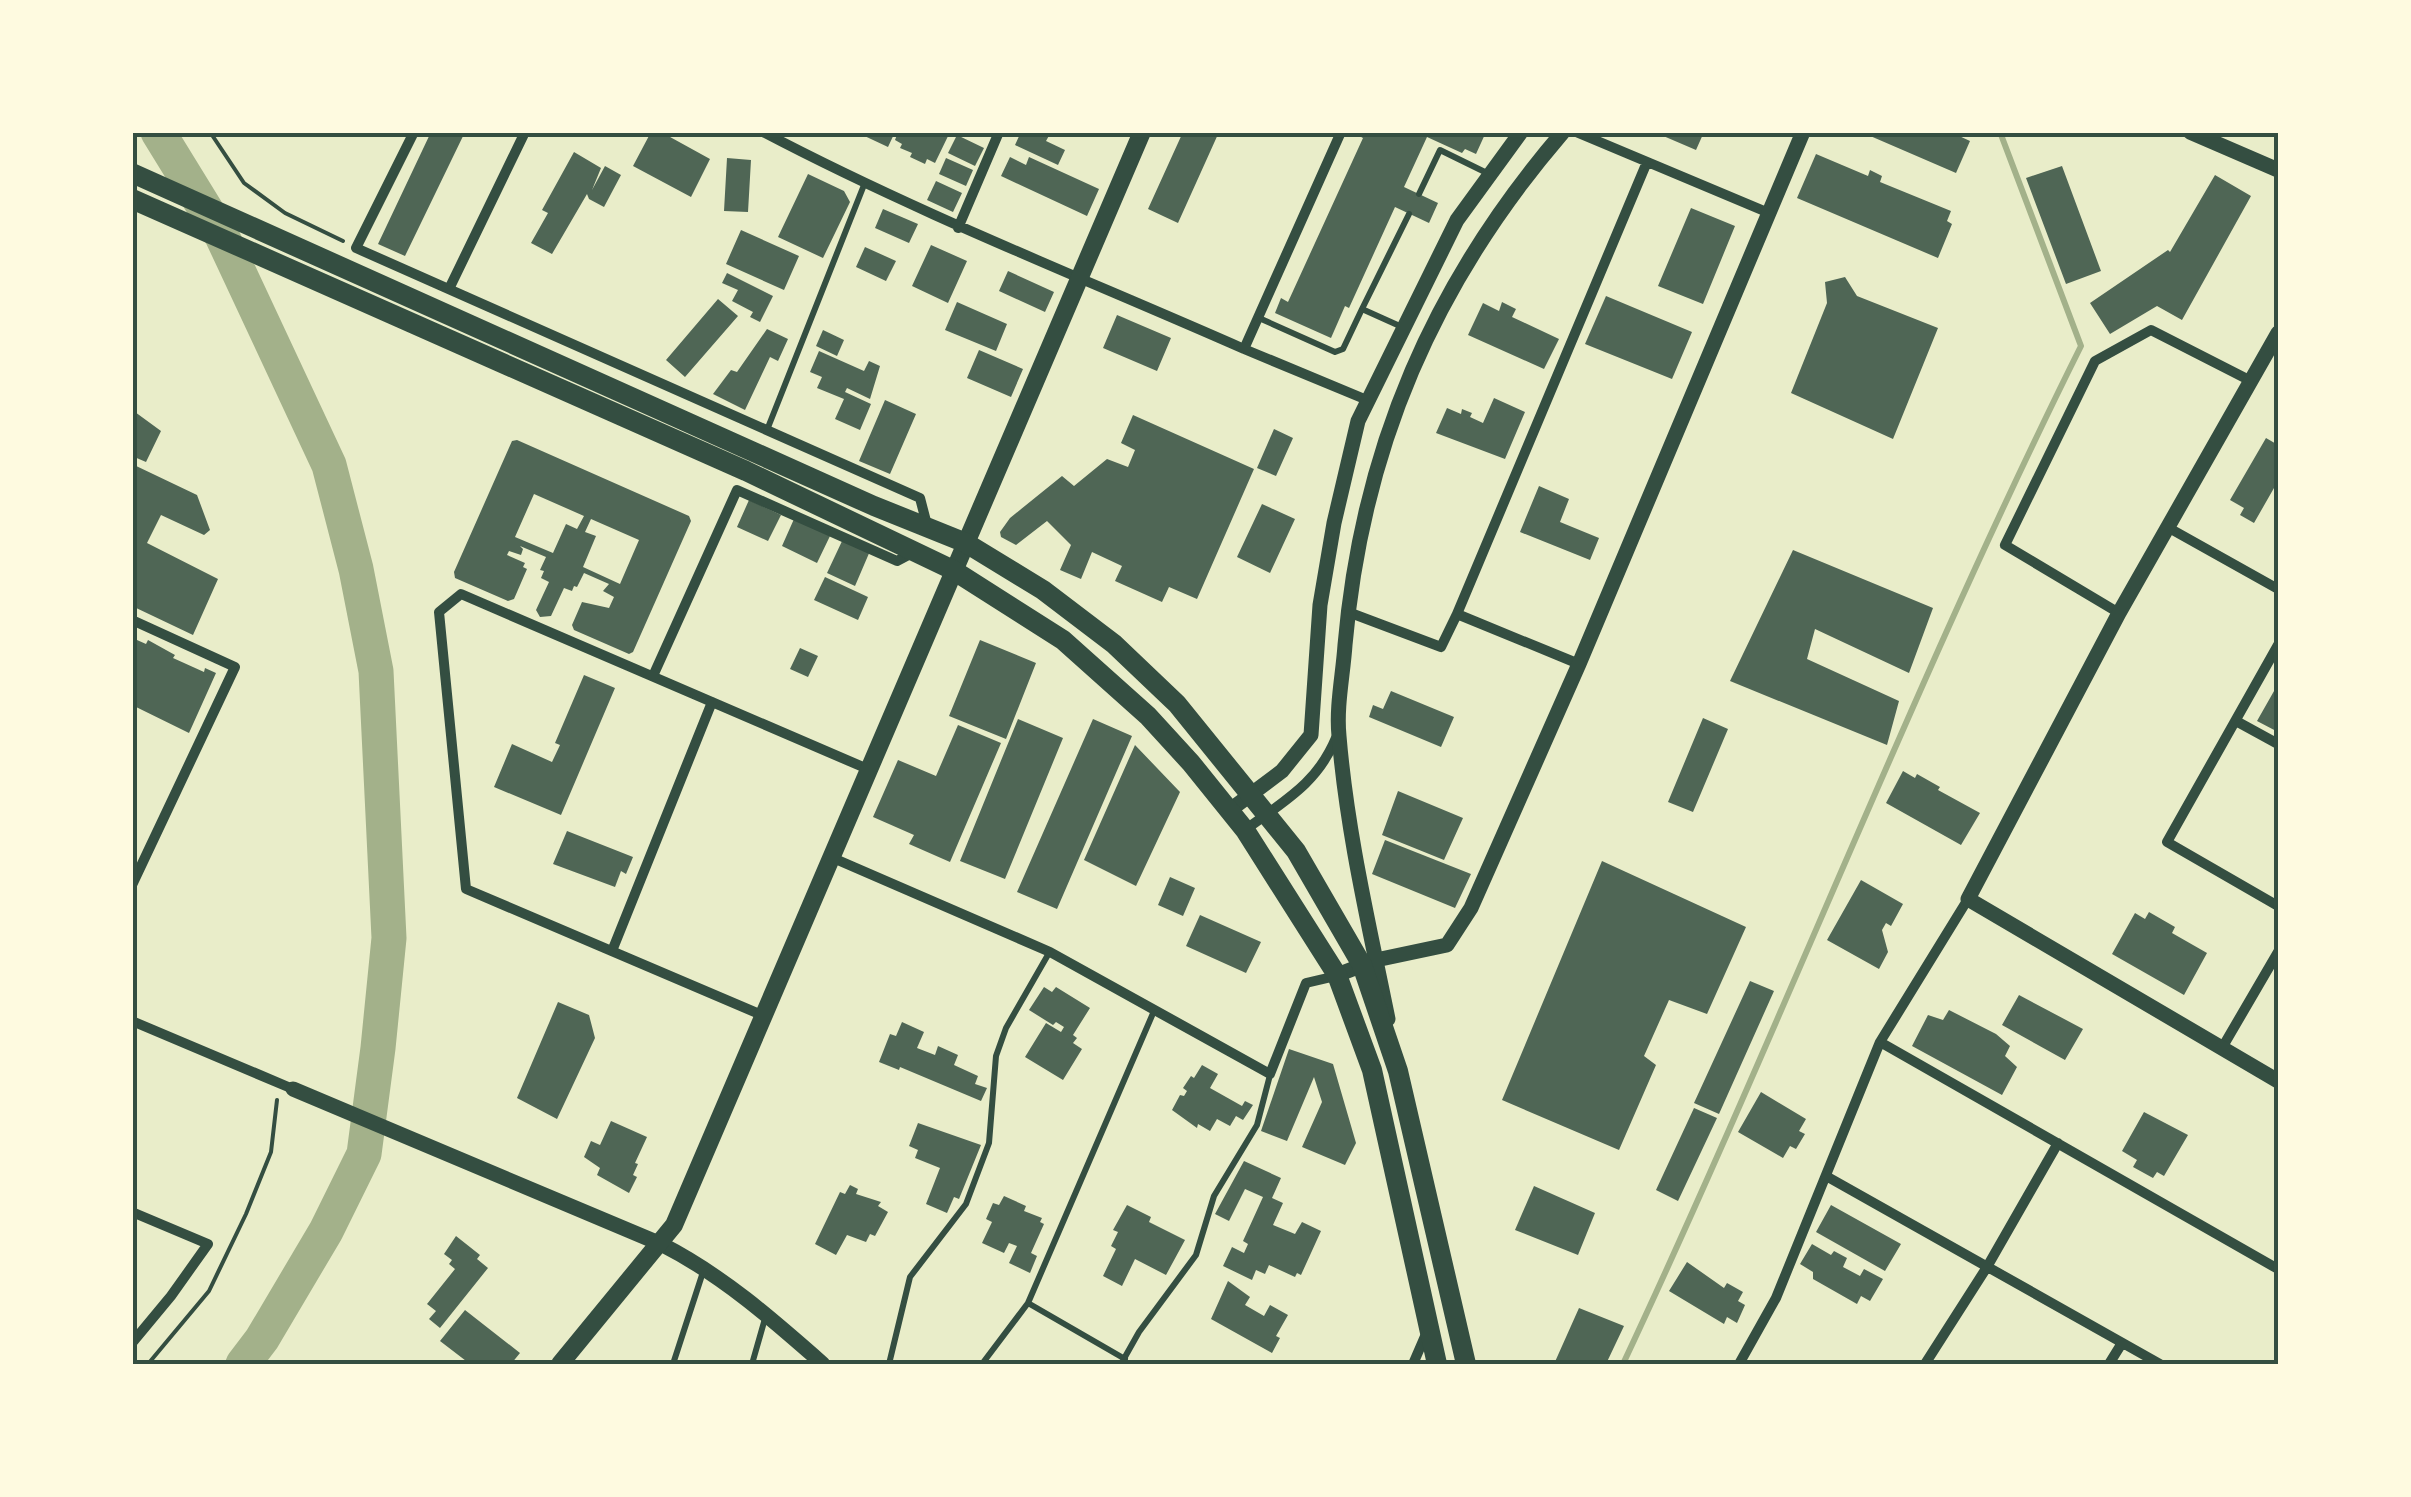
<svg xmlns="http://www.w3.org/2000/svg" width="2411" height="1497" viewBox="0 0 2411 1497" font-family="Roboto,sans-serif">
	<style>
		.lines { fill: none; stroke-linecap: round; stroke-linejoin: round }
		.stream { stroke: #a3b18a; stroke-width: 6 }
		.river { stroke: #a3b18a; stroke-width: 35 }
		.building { fill: #4f6655; fill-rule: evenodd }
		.path { stroke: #344e41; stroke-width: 4 }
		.service { stroke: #344e41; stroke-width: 6 }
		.minor { stroke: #344e41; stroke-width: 10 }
		.tertiary { stroke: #344e41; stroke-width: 15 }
		.secondary { stroke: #344e41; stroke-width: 18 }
		.primary { stroke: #344e41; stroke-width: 20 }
		.neatline { fill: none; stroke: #344e41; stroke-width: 4 }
	</style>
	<rect width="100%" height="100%" fill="#e9edc9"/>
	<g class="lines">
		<path class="stream" d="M1623,1364C1781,1027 1915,679 2081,346L2000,132"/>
		<path class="river" d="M158,132L222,236L329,465L356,569L376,671L389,938L378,1048L364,1154L326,1231L262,1339L243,1364"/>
	</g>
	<path class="building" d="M431,132H465L405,256L378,244Z
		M651,132H661L710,159L691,197L633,166Z
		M856,132H895L888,147Z
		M898,132H950L935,163L927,159L925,164L910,157L912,153L900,148L902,144L895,140Z
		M1021,132H1051L1046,141L1065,150L1058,165L1015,145Z
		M1183,132H1219L1178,223L1148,209Z
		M1352,132H1486L1476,154L1465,149L1462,153L1427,137L1404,187L1438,203L1429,223L1395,207L1349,308L1345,306L1331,338L1275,313L1281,298L1288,302L1363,138Z
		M1654,132H1704L1696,150Z
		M1861,132H1958L1957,135L1970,141L1956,173Z
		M957,135L984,148L975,166L948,153Z
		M574,152L601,168L592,190L605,166L621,175L604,207L589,199L587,194L552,254L531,243L548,213L542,210Z
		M1816,154L1868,176L1870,170L1882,176L1880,182L1951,211L1947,221L1952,224L1938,258L1797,198Z
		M1010,157L1026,165L1029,157L1099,189L1087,216L1001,176Z
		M727,158L751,160L748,212L724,211Z
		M946,158L973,170L966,186L939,174Z
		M2062,166L2101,271L2066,284L2026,178Z
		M808,174L844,191L850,202L823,258L778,237Z
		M2215,175L2251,196L2182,320L2157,306L2110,334L2090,303L2168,250L2170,252Z
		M936,181L962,193L953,212L927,200Z
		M1691,208L1735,226L1703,304L1658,286Z
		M883,209L918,224L909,243L875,228Z
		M741,230L799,256L784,290L726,264Z
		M931,245L967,261L948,303L912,286Z
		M865,247L896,261L886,281L856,267Z
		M1008,271L1054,292L1045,312L999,291Z
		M727,273L773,296L760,322L750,317L753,312L732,301L738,290L722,283Z
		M1845,277L1857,296L1938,328L1893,439L1791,393L1827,303L1825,282Z
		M1606,296L1692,332L1672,379L1585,344Z
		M718,299L738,316L685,377L666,360Z
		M957,302L1007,324L996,351L945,330Z
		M1502,302L1516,309L1512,317L1559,339L1544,369L1468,335L1483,303L1499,311Z
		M1117,315L1171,338L1157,371L1103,348Z
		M767,329L788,339L778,361L770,357L745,410L713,394L731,370L737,372Z
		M823,330L844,340L837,356L816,346Z
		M979,350L1023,369L1011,397L967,378Z
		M819,351L864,371L869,361L880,366L870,399L847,388L845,392L871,404L860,430L835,419L844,399L817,388L822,377L810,372Z
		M1494,398L1525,412L1505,459L1436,433L1447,408L1461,414L1462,409L1472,413L1470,417L1483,423Z
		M885,400L916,414L890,474L859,461Z
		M135,412L161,431L146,462L132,456Z
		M1133,415L1254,469L1197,599L1169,587L1162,602L1115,581L1122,566L1092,552L1081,579L1060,570L1071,545L1047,521L1016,545L1001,537L1000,532L1010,518L1062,476L1074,486L1107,459L1128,467L1135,450L1121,443Z
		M1274,429L1293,438L1276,476L1257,468Z
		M2266,438L2278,445V481L2254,523L2240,515L2244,508L2230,500Z
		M517,440L689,516L691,521L633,652L629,654L574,630L572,625L582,602L609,608L614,597L603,591L609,584L584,573L577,587L574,586L572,591L564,588L551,616L540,617L536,610L549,582L541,578L544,571L540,570L546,557L520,546L523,549L521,555L509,551L507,555L525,563L523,567L527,569L514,599L508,601L455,578L454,572L512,441ZM534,494L584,516L577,529L566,524L553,553L515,537ZM591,519L639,540L620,584L583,567L596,536L585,532Z
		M132,464L197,495L210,530L204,535L161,515L147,543L218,579L193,635L132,606Z
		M1539,486L1569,499L1560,522L1599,538L1590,560L1520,532Z
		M749,500L781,515L768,541L737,527Z
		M1262,504L1295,519L1270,573L1237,557Z
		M794,519L830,536L817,563L782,546Z
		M843,539L870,551L855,586L827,573Z
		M1793,550L1933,608L1909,673L1815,629L1807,659L1899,701L1887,745L1730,681Z
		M825,577L868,597L858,620L814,600Z
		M137,640L146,644L148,640L175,655L173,658L204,672L205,668L216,673L189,733L132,705V649Z
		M980,640L1036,663L1006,739L949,716Z
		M800,648L818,656L808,677L790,669Z
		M584,675L615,688L561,815L494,787L512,744L552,762L560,745L555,743Z
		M2278,684V732L2257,721Z
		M1391,691L1454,717L1441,747L1369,717L1373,705L1383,709Z
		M1703,718L1728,729L1693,812L1668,802Z
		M1018,719L1063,738L1005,879L960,861Z
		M1093,719L1132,736L1057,909L1017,892Z
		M958,725L1001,743L950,862L909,844L914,835L873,817L898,760L936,776Z
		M1135,745L1180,792L1136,886L1084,860Z
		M1903,771L1915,778L1917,774L1940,787L1938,790L1980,813L1961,845L1886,803Z
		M1398,791L1463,818L1444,860L1382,835Z
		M567,831L633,857L626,874L621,871L615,887L553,864Z
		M1385,840L1471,874L1455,908L1372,874Z
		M1602,861L1746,927L1707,1014L1669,1000L1644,1056L1656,1065L1619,1150L1502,1100Z
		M1170,877L1195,888L1183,916L1158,905Z
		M1861,880L1903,904L1891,926L1886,923L1882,930L1888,952L1879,969L1827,940Z
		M2149,912L2175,927L2172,933L2207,953L2184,995L2112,954L2135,913L2145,919Z
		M1200,915L1261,942L1246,973L1186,946Z
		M1750,981L1774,991L1719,1114L1694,1103Z
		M1044,987L1052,992L1056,987L1090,1008L1073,1035L1077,1038L1073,1043L1082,1049L1063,1080L1025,1057L1046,1023L1061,1032L1064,1027L1056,1022L1053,1025L1029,1010Z
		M2019,995L2083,1029L2065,1060L2002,1025Z
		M558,1002L589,1015L595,1038L557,1119L517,1098Z
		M1949,1010L1996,1034L2010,1046L2005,1056L2017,1067L2002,1095L1912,1046L1928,1015L1943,1020Z
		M902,1022L924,1032L917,1048L935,1055L938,1046L958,1055L954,1065L978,1076L975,1084L987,1088L981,1101L900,1067L899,1070L879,1062L890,1034L896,1036Z
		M1289,1049L1333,1064L1356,1143L1345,1165L1302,1147L1322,1102L1314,1077L1287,1141L1261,1131Z
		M1202,1065L1218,1074L1210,1088L1242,1106L1245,1101L1253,1105L1243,1120L1236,1116L1230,1126L1217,1119L1210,1131L1198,1124L1197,1128L1172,1110L1180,1095L1184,1096L1187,1091L1183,1088L1191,1076L1194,1078Z
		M1761,1092L1806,1119L1799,1131L1805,1134L1796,1149L1790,1146L1783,1158L1738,1132Z
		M1694,1108L1717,1118L1678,1201L1656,1190Z
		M2144,1112L2188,1135L2164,1176L2157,1172L2153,1178L2133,1167L2137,1160L2122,1151Z
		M611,1121L647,1137L635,1163L638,1164L633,1175L637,1177L629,1193L597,1175L600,1168L584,1157L591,1141L600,1145Z
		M918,1123L981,1145L959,1199L954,1197L947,1213L926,1204L940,1168L915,1158L918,1150L909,1146Z
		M1244,1161L1281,1178L1272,1198L1283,1203L1273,1225L1295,1234L1302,1222L1321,1231L1301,1275L1297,1273L1295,1277L1269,1265L1265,1274L1256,1270L1252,1280L1223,1266L1232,1247L1244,1253L1248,1244L1243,1241L1263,1197L1245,1189L1229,1221L1215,1214Z
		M850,1185L858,1189L856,1194L881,1202L878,1206L888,1212L875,1236L870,1234L866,1242L847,1235L836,1255L815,1244L840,1192L845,1194Z
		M1534,1186L1595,1213L1578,1255L1515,1230Z
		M1004,1196L1026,1206L1024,1211L1042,1218L1040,1222L1044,1224L1031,1253L1037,1256L1030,1273L1009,1263L1017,1246L1009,1243L1004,1253L982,1243L992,1222L986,1219L993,1203L999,1205Z
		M1127,1205L1151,1217L1149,1222L1185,1240L1166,1275L1135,1259L1122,1286L1103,1276L1116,1249L1111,1246L1118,1232L1113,1230Z
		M1831,1205L1901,1244L1885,1271L1816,1232Z
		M456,1236L480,1255L477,1259L488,1268L440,1328L429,1319L436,1311L427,1304L455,1269L449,1264L452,1260L444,1254Z
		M1812,1244L1831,1255L1834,1251L1847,1258L1843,1267L1860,1276L1864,1269L1883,1279L1870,1301L1861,1296L1857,1304L1813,1279V1272L1800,1264Z
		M1687,1262L1724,1288L1727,1283L1743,1292L1738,1301L1745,1305L1737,1323L1727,1317L1724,1324L1669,1291Z
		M1228,1281L1250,1297L1245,1305L1264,1316L1270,1305L1288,1315L1276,1336L1280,1338L1272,1353L1211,1319Z
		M1579,1308L1624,1326L1606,1364H1554Z
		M465,1310L520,1353L511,1364H470L440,1341Z"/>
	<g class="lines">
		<path class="path" d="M210,132L244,183L285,213L343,241
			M148,1364L209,1291L246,1214L271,1152L277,1100"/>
		<path class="service" d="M1419,194L1440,150L1489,174
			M1259,318L1335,352L1343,349L1362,309
			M1402,327L1362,309L1409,214
			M767,430L864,185
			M1028,1303L1125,1359
			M673,1364L703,1272
			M752,1364L766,1315
			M889,1364L910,1277L966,1204L989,1143L996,1056L1006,1028L1049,953
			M982,1364L1028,1303L1154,1011
			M1121,1364L1139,1332L1196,1255L1214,1196L1257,1125L1270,1075"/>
		<path class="minor" d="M414,132L356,248L920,498L927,525
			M763,132C919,214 1083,278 1244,349
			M1341,132L1244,349L1367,400
			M1576,132L1769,213
			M958,228L999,132
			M449,289L525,132
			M2169,528L2278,589
			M1348,612L1441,647L1457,614
			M2119,613L2005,545L2095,361L2151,330L2251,381
			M132,620L235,667L132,885
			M2278,645L2167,842L2278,906
			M1579,664L1457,614L1647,162
			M653,676L737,490L897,561L914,552
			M2236,721L2278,744
			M1245,830C1284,801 1317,784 1336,738
			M833,858L1050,952L1270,1074L1306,983L1336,976
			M1968,899L1880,1042L2278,1269
			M612,951L712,702
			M764,1016L466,889L439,612L461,594L870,770
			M132,1021L293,1089
			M2222,1048L2278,952
			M1826,1176L2160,1364
			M132,1212L208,1244L171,1296L132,1343
			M1413,1364L1426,1334
			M1739,1364L1776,1298L1880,1042
			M1925,1364L1987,1267L2058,1143
			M2109,1364L2122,1343"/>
		<path class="tertiary" d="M2190,132L2278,170
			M2278,333L2119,613L1968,899L2278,1081
			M1230,810L1282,771L1311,735L1320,605L1334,523L1358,421L1457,220L1521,132
			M1337,975L1376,960L1447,945L1471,908L1579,664L1803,132
			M1388,1019C1369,925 1347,832 1339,736C1336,707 1343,675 1345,645C1362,448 1434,282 1563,132
			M293,1089L661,1244C722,1275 772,1319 823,1364"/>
		<path class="secondary" d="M560,1364L674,1225L1142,132"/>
		<path class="primary" d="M132,173L874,506L966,543L1043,590L1114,644L1177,704L1296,851L1362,965L1398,1071L1466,1364
			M132,199L746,471L953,570L1063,640L1148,716L1191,763L1245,830L1337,975L1372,1070L1437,1364"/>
	</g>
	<rect width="2411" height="1497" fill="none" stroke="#fefae0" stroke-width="270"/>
	<rect x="135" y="135" width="2141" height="1227" class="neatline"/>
</svg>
